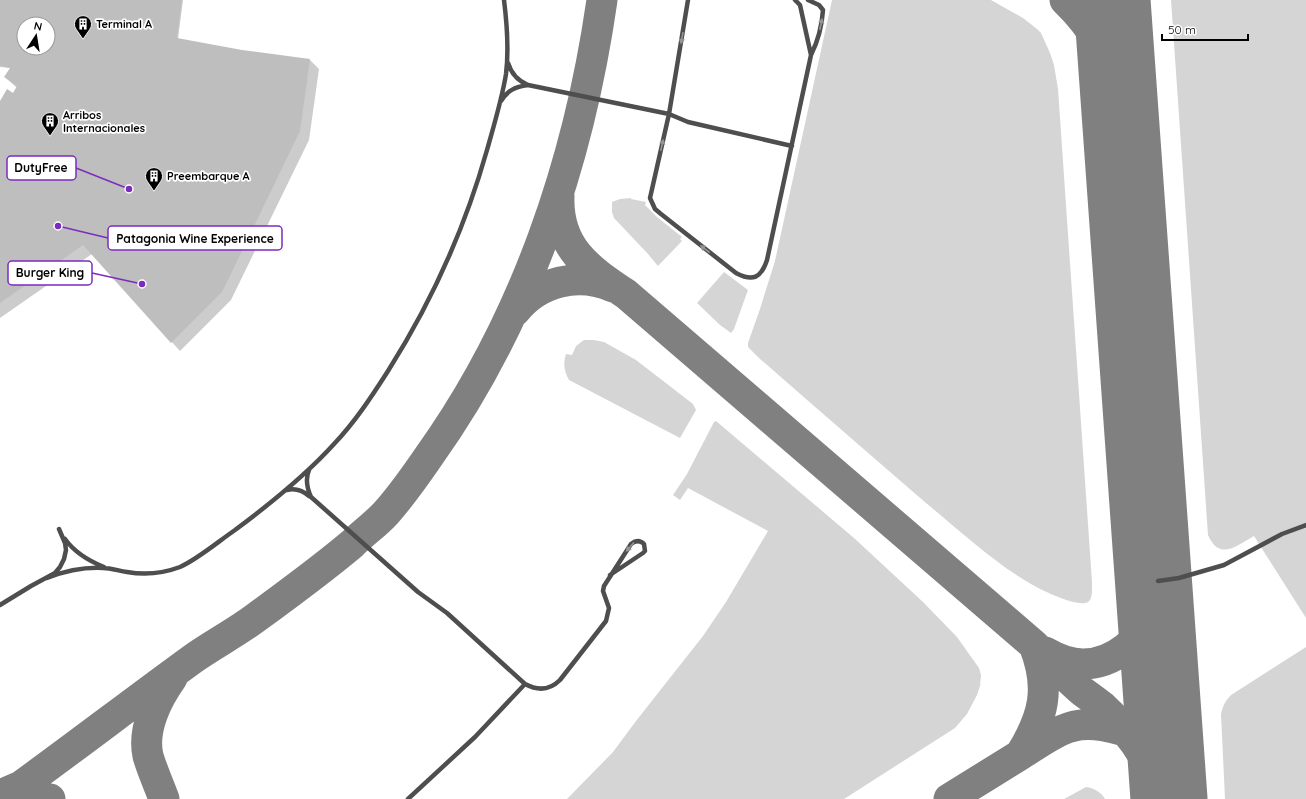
<svg xmlns="http://www.w3.org/2000/svg" width="1306" height="799" viewBox="0 0 1306 799" font-family="Quicksand,sans-serif">
	<style>
		.green { fill: #d5d5d5 }
		.shadow { fill: #0003; fill-rule: evenodd }
		.lines { fill: none; stroke-linecap: round; stroke-linejoin: round }
		.taxiway { stroke: #808080; stroke-width: 31 }
		.runway { stroke: #808080; stroke-width: 77 }
		.building { fill: #bebebe; fill-rule: evenodd }
		.service { stroke: #4e4e4e; stroke-width: 4.5 }
		.oneway { fill: #959595 }
		.labels { text-anchor: middle; dominant-baseline: central; stroke-width: 3.5; stroke-linejoin: round; paint-order: stroke }
		.poi-label { font-size: 11px; font-weight: bold; fill: #000; stroke: #fff; text-anchor: start }
		.leader { fill: none; stroke: #7b2cbf; stroke-width: 1.5 }
		.callout-dot { fill: #7b2cbf; stroke: #fff; stroke-width: 1.5 }
		.callout { fill: #fff; stroke: #7b2cbf; stroke-width: 1.5 }
		.callout-label { font-size: 12px; text-anchor: middle; font-weight: bold; fill: #000 }
	</style>
	<rect width="100%" height="100%" fill="#fff"/>
	<path class="green" d="M832,0H991L1023,18L1037,29L1041,33L1050,53L1054,65L1058,89L1092,582C1092,588 1093,599 1088,602C1078,608 1041,590 1031,584C993,562 960,531 926,503C870,455 815,407 759,358L748,347V343L760,309L775,261Z
		M1171,0H1306V618L1254,536C1237,545 1220,562 1208,535Z
		M631,198V199L646,202L645,205L657,217L682,237L680,239L682,241L658,266L648,254L614,218L612,212V202L620,199Z
		M724,272L748,290L734,329L731,333L720,325L697,303Z
		M584,340H594L604,342L636,360L693,404L696,410L680,438L569,380C564,371 563,364 566,354L572,355L576,346Z
		M716,421L854,538L923,602L957,637L979,668L981,675L980,686L977,695L967,714L955,728L844,799H567L613,752L636,721L703,636L726,602L768,531L688,488L680,500L673,495L687,474L714,422Z
		M1306,647V799H1225L1221,714C1223,706 1225,701 1231,695Z
		M1086,787C1094,788 1101,792 1105,799H1064Z"/>
	<path class="shadow" d="M0,0H183L178,39L242,51L310,60L319,69L309,140L231,300L180,351L92,254L0,318V102L14,94L17,88L5,77L11,68L0,67ZM24,24H48V48H24Z"/>
	<g class="lines">
		<path class="taxiway" d="M1065,0C1097,31 1108,56 1118,99
			M559,196C557,247 587,268 626,294L1034,645C1050,661 1066,677 1083,692C1090,697 1097,702 1103,707C1130,732 1152,764 1163,799
			M515,311C539,281 578,272 613,287
			M1045,652C1057,659 1069,664 1083,664C1112,664 1146,640 1149,609C1149,606 1148,601 1147,597
			M1020,755C1044,717 1051,688 1034,645
			M0,795L21,786C79,744 136,700 194,658C214,644 235,633 254,619C287,595 321,570 352,544C363,533 376,524 386,513C402,495 416,475 429,456C525,322 579,161 602,0
			M0,799L22,797L50,799
			M164,799C159,785 152,770 148,756C142,729 157,699 172,678
			M949,799C973,784 996,770 1020,755C1038,744 1058,728 1080,725C1095,723 1110,727 1125,731"/>
		<path class="runway" d="M1112,0L1169,799"/>
	</g>
	<path class="building" d="M0,0H182L177,38L242,50L310,59L300,131L227,282L222,292L171,343L83,245L0,303V101L7,89L13,93L17,86L4,77L10,68L0,66ZM24,24H48V48H24Z"/>
	<g class="lines">
		<path class="service" d="M688,0L669,114L650,198L655,209L661,214L736,273C753,282 761,278 767,260L811,55C818,41 822,25 823,10L819,5L808,0
			M795,0L800,5L811,55
			M508,63C511,73 518,81 528,85L669,114L688,122L792,146
			M501,101C508,90 515,87 528,85
			M309,470C305,479 307,488 311,497L418,592L447,613L525,684
			M287,490C295,488 302,490 309,496
			M65,539C75,553 89,561 104,567
			M47,578C65,571 83,567 103,568C111,568 119,571 127,572C144,575 164,573 180,567C198,559 219,541 235,530C270,504 305,476 334,444C355,422 372,396 388,371C431,303 465,228 487,150C494,125 502,99 506,74C509,50 507,24 504,0
			M1158,581L1179,578L1224,565L1282,534L1306,525
			M0,605L31,586L55,573L60,567L64,559L66,550L65,543L59,529
			M408,799L475,737L525,684C538,691 550,690 560,680L606,621L609,608L603,591L604,586L631,544C636,540 640,540 644,544L645,551L643,553L610,575"/>
	</g>
	<defs><path id="oneway-solid" d="M-6-.8H1V-3.2L6.5 0L1 3.2V.8H-6Z"/></defs>
	<g class="oneway">
		<use href="#oneway-solid" transform="translate(821 24) rotate(-78)"/>
		<use href="#oneway-solid" transform="translate(682 38) rotate(100)"/>
		<use href="#oneway-solid" transform="translate(662 145) rotate(-78)"/>
		<use href="#oneway-solid" transform="translate(705 249) rotate(-142)"/>
		<use href="#oneway-solid" transform="translate(630 547) rotate(131)"/>
	</g>
	<defs>
		<g id="building-pin" transform="scale(0.9)"><path d="M0 17L-7.5 6A9.5 9.5 0 1 1 7.5 6Z" fill="#000" stroke="#fff"/><path d="M-4-6H4V6H1V3H-1V6H-4ZM-2.5-4.3h1.7v1.8h-1.7ZM.8-4.3h1.7v1.8H.8ZM-2.5-1h1.7V.8h-1.7ZM.8-1h1.7V.8H.8Z" fill="#fff"/></g>
	</defs>
	<g fill-rule="evenodd">
		<use href="#building-pin" x="83" y="24"/>
		<use href="#building-pin" x="50" y="121"/>
		<use href="#building-pin" x="154" y="176"/>
	</g>
	<g class="labels">
		<g class="poi-label">
			<text x="96" y="24">Terminal A</text>
			<text x="63" y="115">Arribos<tspan x="63" dy="13">Internacionales</tspan></text>
			<text x="167" y="176">Preembarque A</text>
		</g>
	</g>
	<path class="leader" d="M129 189L76 168M58 226L108 238M142 284L92 273"/>
	<g class="callout-dot">
		<circle cx="129" cy="189" r="4"/>
		<circle cx="58" cy="226" r="4"/>
		<circle cx="142" cy="284" r="4"/>
	</g>
	<g class="callout">
		<rect x="7" y="156" width="69" height="24" rx="4"/>
		<rect x="108" y="226" width="174" height="24" rx="4"/>
		<rect x="8" y="261" width="84" height="24" rx="4"/>
	</g>
	<g class="callout-label">
		<text x="41" y="172">DutyFree</text>
		<text x="195" y="243">Patagonia Wine Experience</text>
		<text x="50" y="277">Burger King</text>
	</g>
	<g transform="translate(36 36) rotate(12)"><circle r="19" fill="#ffffff" stroke="#999999"/>
	<path d="M0-3L7 15L0 10L-7 15Z" fill="#000000"/>
	<text y="-6" font-size="11" font-weight="bold" text-anchor="middle" fill="#000000">N</text>
	</g>
	<path d="M1162 34v6h86v-6" fill="none" stroke="#000000" stroke-width="2"/>
	<text x="1168" y="34" font-size="12" fill="#000000" stroke="#ffffff" stroke-width="3" paint-order="stroke">50 m</text>
</svg>
